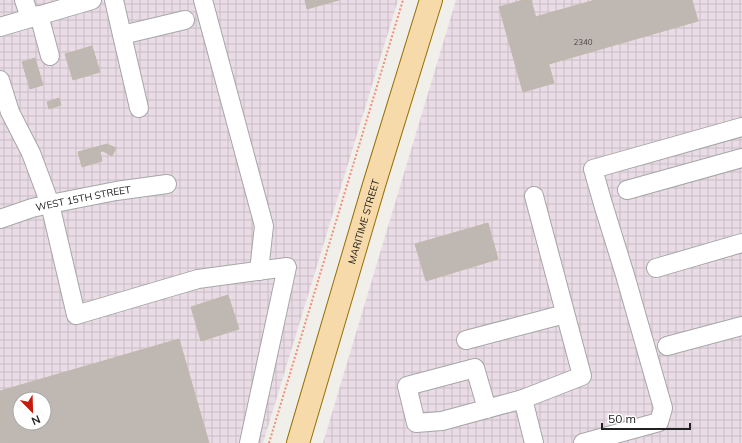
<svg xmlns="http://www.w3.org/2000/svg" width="742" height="443" viewBox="0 0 742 443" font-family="Mulish,sans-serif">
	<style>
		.industrial { fill: url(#industrial-grid); fill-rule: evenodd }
		.building { fill: #bfb8b2; stroke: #c2b8ac; fill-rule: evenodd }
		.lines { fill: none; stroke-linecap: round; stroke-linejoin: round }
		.minor-casing { stroke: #a6a6a6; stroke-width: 20 }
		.major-casing { stroke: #977109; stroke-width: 24 }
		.path { stroke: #f28e7a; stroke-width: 2; stroke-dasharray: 2 2; stroke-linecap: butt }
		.minor { stroke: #fff; stroke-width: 18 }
		.major { stroke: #f7daa9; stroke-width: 22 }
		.labels { text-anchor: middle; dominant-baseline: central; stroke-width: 3; stroke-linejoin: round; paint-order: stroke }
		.number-label { font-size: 8px; fill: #494846 }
		.street-label { font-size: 10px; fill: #222; stroke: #fff }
	</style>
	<defs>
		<pattern id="industrial-grid" width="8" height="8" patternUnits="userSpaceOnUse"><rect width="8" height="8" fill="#eadce6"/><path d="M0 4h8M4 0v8" fill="none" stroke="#c8bcc5"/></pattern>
	</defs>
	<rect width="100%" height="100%" fill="#f1efe9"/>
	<path class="industrial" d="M0,0H398L263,443H0ZM20,399H44V423H20Z
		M456,0H742V443H323Z"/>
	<path class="building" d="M305,0H339L307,9Z
		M523,0H531L554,83L523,92L499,7Z
		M595,0H692L698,21L549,64L535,17Z
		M92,46L100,72L73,80L65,54Z
		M35,58L43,85L30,89L22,62Z
		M59,98L61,105L49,109L47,102Z
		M107,144L116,148L112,156L103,151L100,152L102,161L82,167L78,152Z
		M488,223L498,259L426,281L415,244Z
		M228,295L239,329L201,341L191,307Z
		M179,339L209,443H0V391ZM20,399H44V423H20Z"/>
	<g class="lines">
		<g class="minor-casing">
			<g id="minor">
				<path d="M24,0L30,18"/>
				<path d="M114,0L122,35L185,20"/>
				<path d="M203,0L264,226L259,271"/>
				<path d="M39,15L50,56"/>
				<path d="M0,27L92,0"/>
				<path d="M122,35L139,108"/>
				<path d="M0,80L10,112L31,153L50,204L76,315L198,279L287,267L249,443"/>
				<path d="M627,190L742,158"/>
				<path d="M534,196L582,376L523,399L534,443"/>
				<path id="s1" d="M0,219L32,208L50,204L116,191L167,184"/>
				<path d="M656,268L742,243"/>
				<path d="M466,340L565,314"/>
				<path d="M667,346L742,326"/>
				<path d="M487,409L475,368L407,386L416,423L442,421L523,399"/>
				<path d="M583,443L659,422L663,408L625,275L603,204L593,169L742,127"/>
			</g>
		</g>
		<g class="major-casing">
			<g id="major">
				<path id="s2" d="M298,443L374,185L431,0"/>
			</g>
		</g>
		<path class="path" d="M269,443L403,0"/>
		<use href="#minor" class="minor"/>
		<use href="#major" class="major"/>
	</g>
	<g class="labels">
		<g class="number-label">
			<text x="583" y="42">2340</text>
		</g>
		<g class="street-label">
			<text stroke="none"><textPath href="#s1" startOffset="86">WEST 15TH STREET</textPath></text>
			<text stroke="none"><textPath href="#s2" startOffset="231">MARITIME STREET</textPath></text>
		</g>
	</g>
	<g transform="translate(32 411) rotate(157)"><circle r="19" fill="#ffffff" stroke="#a7a7a7"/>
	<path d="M0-3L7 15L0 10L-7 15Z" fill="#c7190c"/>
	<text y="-6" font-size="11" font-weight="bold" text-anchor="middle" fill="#222222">N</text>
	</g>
	<path d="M602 423v6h88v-6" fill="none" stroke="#222222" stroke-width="2"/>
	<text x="608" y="423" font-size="12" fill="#222222" stroke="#ffffff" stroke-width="3" paint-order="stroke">50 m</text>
</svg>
